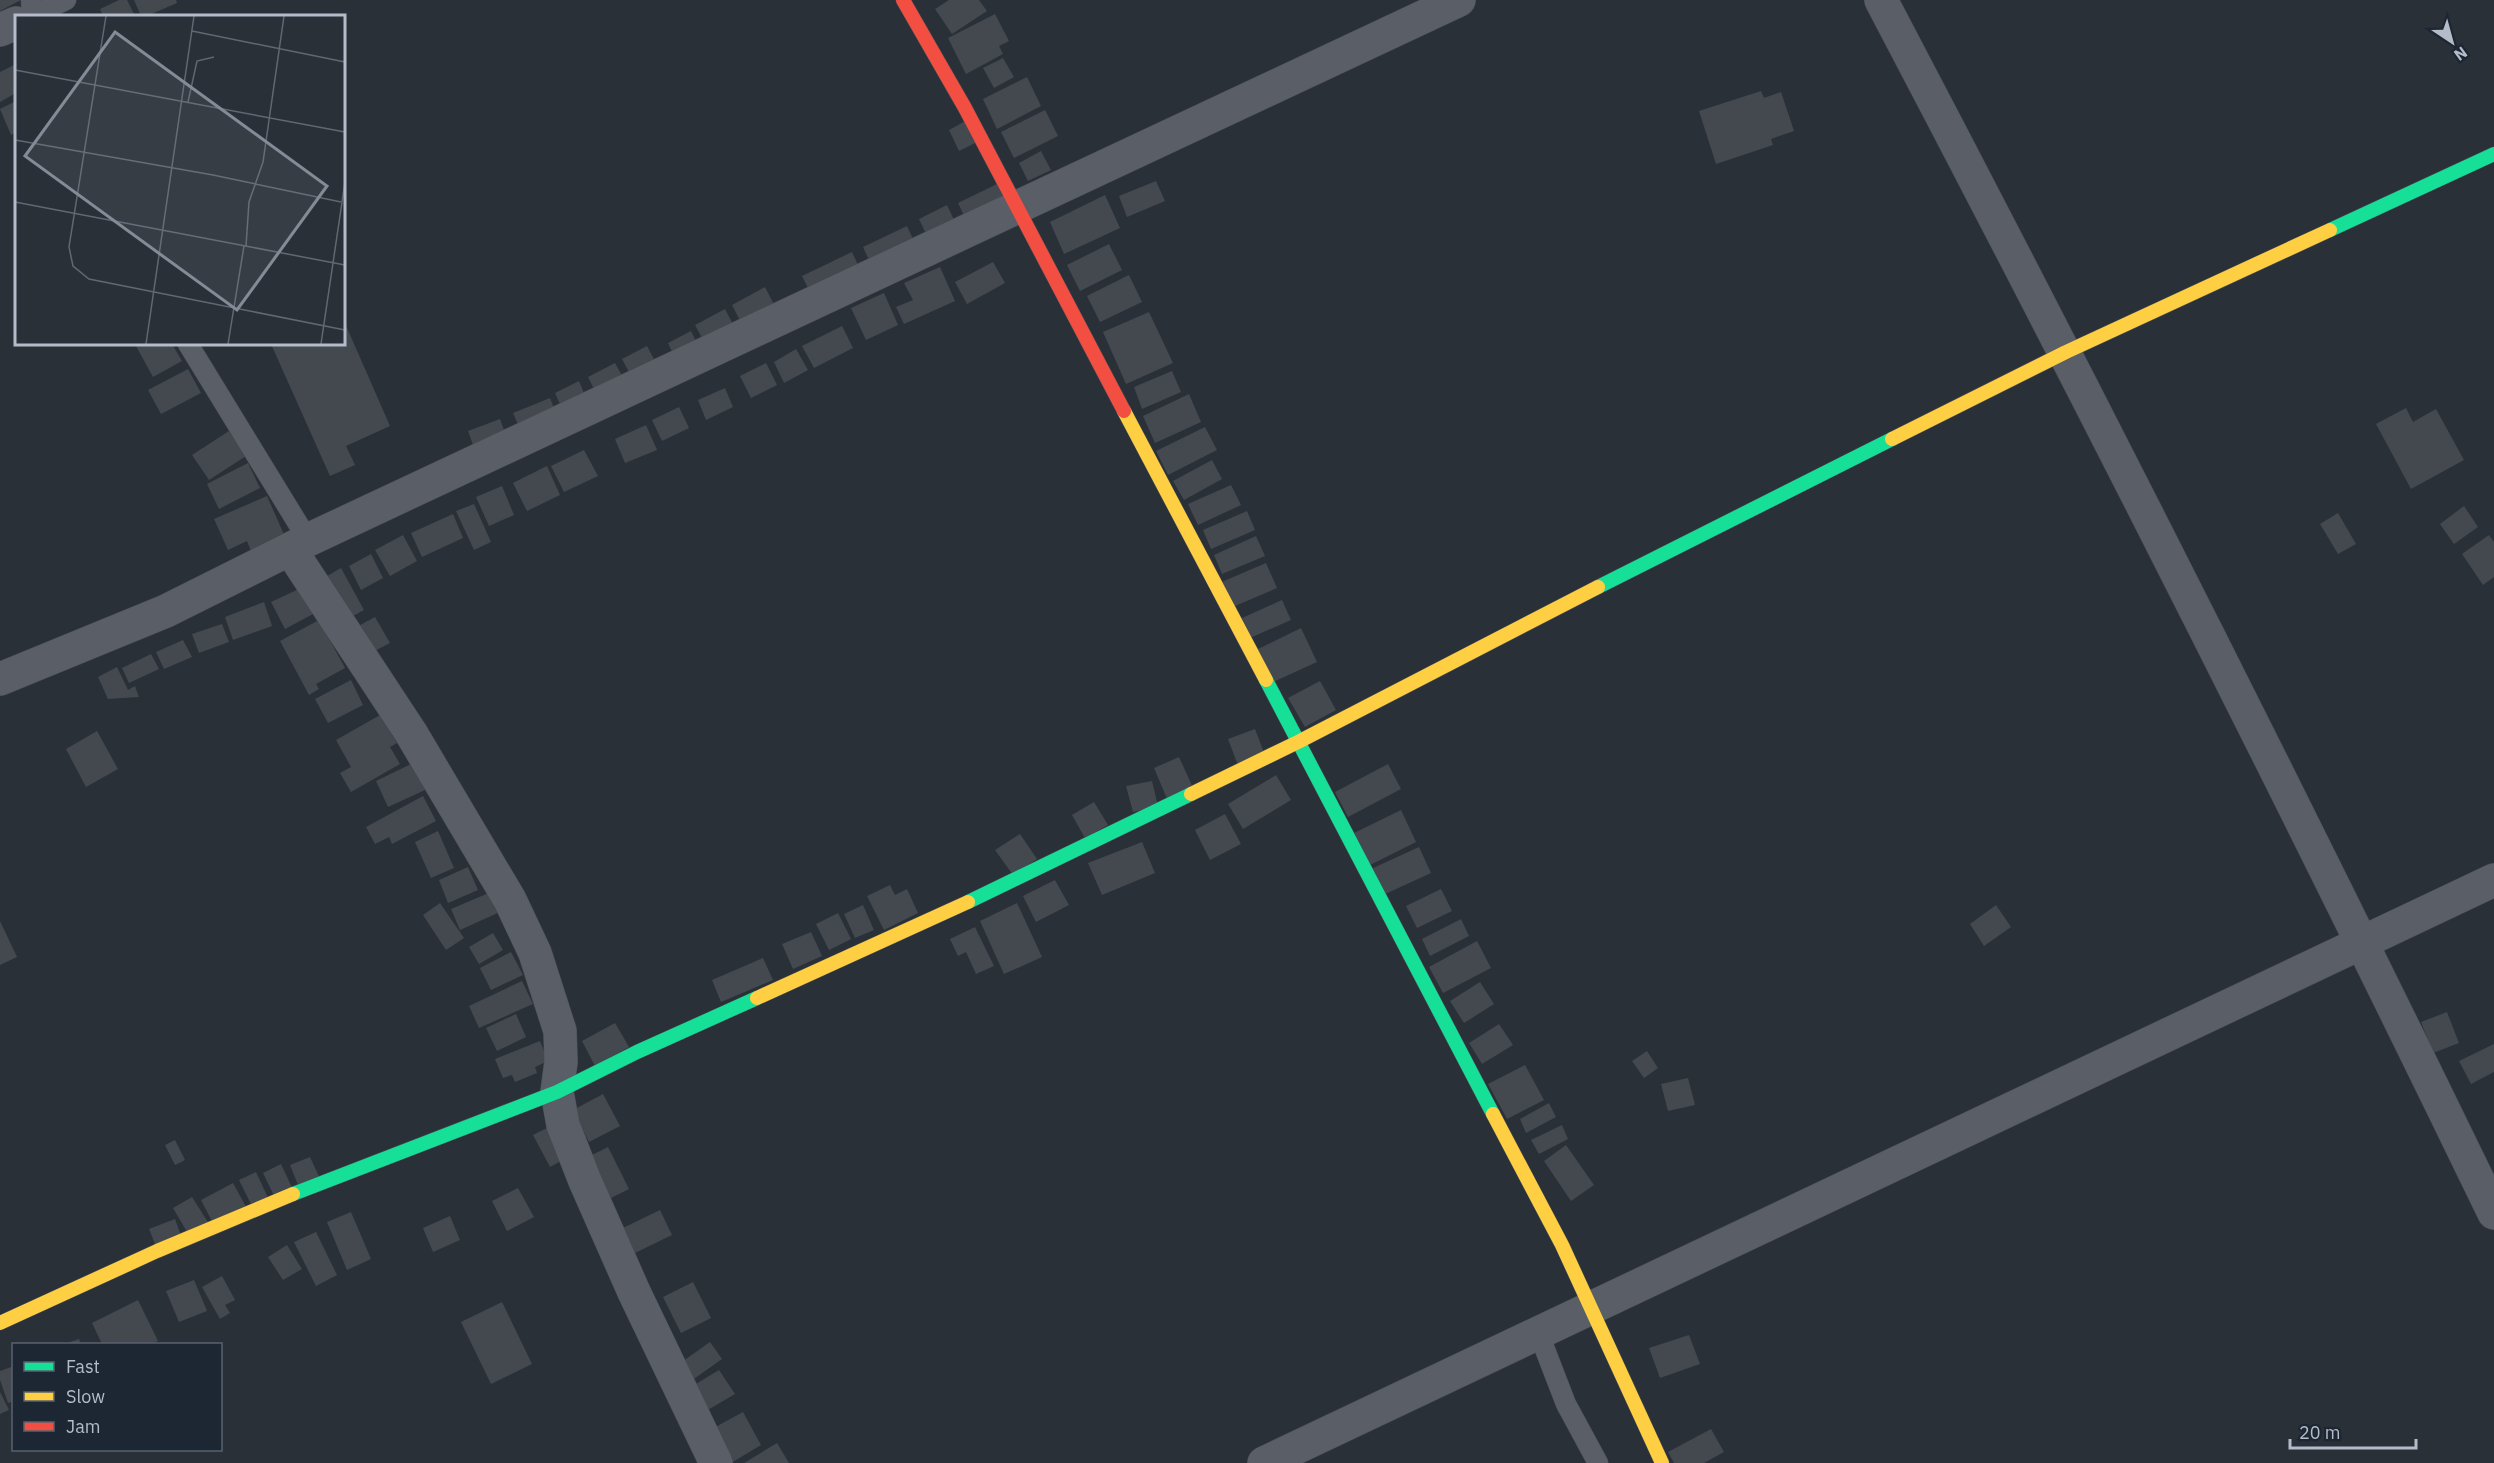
<svg xmlns="http://www.w3.org/2000/svg" width="2494" height="1463" viewBox="0 0 2494 1463" font-family="'IBM Plex Sans',sans-serif">
	<style>
		.building { fill: #444950 }
		.lines { fill: none; stroke-linecap: round; stroke-linejoin: round }
		.lane-casing { stroke: #484c53; stroke-width: 21 }
		.street-casing { stroke: #484c53; stroke-width: 34 }
		.fast-casing { stroke: #484c53; stroke-width: 15 }
		.slow-casing { stroke: #484c53; stroke-width: 15 }
		.jam-casing { stroke: #484c53; stroke-width: 15 }
		.lane { stroke: #5a5e66; stroke-width: 20 }
		.street { stroke: #5a5e66; stroke-width: 33 }
		.fast { stroke: #16e098; stroke-width: 14 }
		.slow { stroke: #ffcf43; stroke-width: 14 }
		.jam { stroke: #f24e42; stroke-width: 14 }
		.inset-road { fill: none; stroke: #616872; stroke-width: 1.5 }
		.view { fill: #848b96; fill-opacity: 0.15; stroke: #848b96; stroke-width: 3 }
		.inset-edge { fill: none; stroke: #b4bcc9; stroke-width: 3 }
	</style>
	<rect width="100%" height="100%" fill="#2a3038"/>
	<path class="building" d="M0,0H21L0,11Z
		M119,0H127L135,16H103L100,9Z
		M134,0H176L177,3L147,16H141Z
		M949,0H979L987,11L952,34L935,9Z
		M995,14L1009,41L999,46L1003,54L966,74L948,38Z
		M1003,58L1014,77L994,88L983,68Z
		M16,64V93L0,102V72Z
		M1027,77L1041,106L997,129L983,99Z
		M1761,91L1764,98L1781,92L1794,131L1771,139L1773,145L1716,164L1699,111Z
		M16,101V132L11,135L0,109Z
		M1045,110L1058,136L1014,158L1001,132Z
		M971,118L981,140L959,151L949,130Z
		M1041,151L1051,170L1028,181L1019,163Z
		M1156,181L1165,201L1127,217L1119,196Z
		M997,184L1012,215L973,234L958,203Z
		M1105,195L1120,228L1064,254L1050,222Z
		M947,205L962,237L934,251L919,219Z
		M907,226L919,252L875,273L863,247Z
		M1109,244L1122,270L1080,291L1067,265Z
		M852,252L864,278L815,302L802,276Z
		M993,262L1005,283L967,304L955,282Z
		M940,267L955,301L904,324L896,307L913,300L904,283Z
		M1129,275L1142,302L1100,322L1087,296Z
		M765,287L782,320L749,338L732,305Z
		M884,293L898,325L866,340L851,308Z
		M725,309L741,340L711,355L695,325Z
		M1149,312L1173,363L1126,384L1103,332Z
		M344,321L390,426L346,446L355,465L330,476L271,344H344Z
		M842,326L853,348L814,368L802,346Z
		M691,331L704,358L680,369L668,343Z
		M141,344H172L182,361L153,377L136,346Z
		M647,346L664,378L639,391L622,359Z
		M796,349L808,370L784,383L774,362Z
		M615,363L630,390L602,405L588,377Z
		M766,363L777,385L751,398L740,376Z
		M188,369L201,393L161,414L148,390Z
		M1172,371L1181,392L1142,409L1134,387Z
		M579,381L588,403L564,413L555,393Z
		M725,388L733,407L706,420L698,400Z
		M1189,394L1201,422L1155,443L1143,416Z
		M550,398L561,426L525,441L513,413Z
		M679,407L689,428L662,441L652,420Z
		M2406,408L2413,422L2436,409L2464,460L2411,489L2376,424Z
		M500,419L511,449L481,467L468,431Z
		M646,425L657,450L625,463L615,439Z
		M1205,427L1217,450L1168,475L1156,451Z
		M229,431L246,456L209,480L192,455Z
		M584,450L598,476L564,492L551,466Z
		M1212,460L1222,479L1184,500L1173,481Z
		M248,463L260,488L219,509L207,484Z
		M547,466L560,495L527,511L513,483Z
		M1231,485L1241,505L1198,525L1188,504Z
		M502,486L514,515L489,526L476,497Z
		M267,496L286,539L252,554L247,541L228,550L214,519Z
		M474,504L491,542L474,550L456,511Z
		M2464,506L2478,527L2454,544L2440,524Z
		M1247,511L1255,530L1211,549L1203,530Z
		M2338,513L2356,544L2338,554L2320,524Z
		M453,514L463,538L422,557L411,533Z
		M403,535L417,561L390,576L375,550Z
		M2489,535L2494,542V577L2483,585L2462,554Z
		M1256,536L1265,556L1222,574L1214,555Z
		M371,554L383,578L361,590L349,566Z
		M1266,563L1277,588L1228,609L1217,584Z
		M341,568L364,610L344,621L320,580Z
		M301,588L313,614L285,629L271,602Z
		M1282,600L1291,620L1250,638L1242,618Z
		M264,602L272,626L233,640L225,617Z
		M375,617L390,643L365,656L351,630Z
		M319,620L345,668L316,684L319,689L309,695L280,641Z
		M222,624L229,642L199,653L192,634Z
		M1301,628L1317,662L1271,683L1256,650Z
		M183,640L192,657L164,669L156,652Z
		M151,654L159,669L129,683L122,668Z
		M117,667L128,690L135,686L139,697L108,699L98,677Z
		M351,680L363,705L328,723L315,699Z
		M1320,681L1336,710L1305,727L1288,698Z
		M380,715L397,743L390,747L400,764L351,792L340,773L351,767L336,740Z
		M1255,729L1266,758L1239,768L1228,739Z
		M97,731L118,769L86,787L66,749Z
		M1179,757L1194,790L1168,801L1154,768Z
		M413,763L425,790L388,807L376,781Z
		M1388,764L1401,789L1348,817L1335,792Z
		M1276,775L1291,800L1243,829L1228,804Z
		M1152,781L1158,806L1133,812L1126,786Z
		M423,796L436,821L392,844L389,837L375,844L366,827Z
		M1094,802L1108,825L1085,838L1072,815Z
		M1401,810L1416,842L1368,866L1352,834Z
		M1225,814L1241,844L1210,860L1195,830Z
		M438,831L454,868L431,878L415,842Z
		M1020,834L1037,859L1013,875L995,850Z
		M1142,842L1155,873L1102,895L1088,863Z
		M1419,847L1431,873L1383,895L1371,869Z
		M468,867L478,890L448,903L439,880Z
		M1055,880L1069,905L1036,922L1023,896Z
		M890,885L895,895L907,889L918,913L884,930L867,896Z
		M1441,889L1452,911L1417,928L1406,906Z
		M491,892L500,912L460,930L451,909Z
		M440,903L464,938L446,950L423,915Z
		M1017,903L1042,957L1004,974L980,921Z
		M863,905L874,930L855,938L844,914Z
		M1996,905L2011,927L1984,946L1970,924Z
		M838,913L851,939L829,950L816,924Z
		M1461,919L1469,936L1430,956L1422,939Z
		M0,921L17,957L0,965Z
		M975,927L994,966L976,974L966,952L958,956L950,939Z
		M811,932L822,956L793,969L782,944Z
		M493,933L503,950L479,964L469,947Z
		M1477,941L1491,968L1443,993L1429,967Z
		M511,952L523,975L491,990L480,968Z
		M763,958L773,980L721,1002L712,980Z
		M522,981L533,1004L479,1028L469,1006Z
		M1480,982L1494,1004L1464,1023L1450,1001Z
		M2447,1012L2459,1043L2433,1053L2421,1022Z
		M516,1014L526,1037L497,1051L486,1028Z
		M615,1023L629,1047L595,1066L582,1041Z
		M1499,1024L1513,1045L1482,1064L1469,1043Z
		M540,1041L548,1061L535,1067L537,1073L515,1082L512,1075L503,1078L495,1059Z
		M2494,1044V1072L2471,1084L2459,1061Z
		M1647,1051L1658,1068L1644,1078L1632,1061Z
		M1525,1065L1544,1100L1507,1119L1488,1084Z
		M1688,1078L1695,1105L1668,1111L1661,1084Z
		M603,1094L620,1126L589,1142L573,1110Z
		M1549,1103L1556,1117L1526,1133L1520,1119Z
		M555,1124L572,1155L550,1167L533,1135Z
		M1562,1125L1568,1139L1539,1154L1531,1140Z
		M175,1140L185,1160L175,1165L165,1145Z
		M1566,1145L1594,1185L1571,1201L1544,1161Z
		M608,1147L629,1189L609,1199L588,1157Z
		M310,1157L321,1181L300,1190L290,1165Z
		M281,1164L295,1194L277,1202L263,1173Z
		M256,1172L270,1202L254,1210L239,1180Z
		M233,1183L250,1214L217,1231L201,1200Z
		M518,1188L534,1217L507,1231L492,1201Z
		M192,1197L213,1230L193,1242L173,1208Z
		M660,1210L672,1235L635,1253L623,1228Z
		M351,1212L371,1259L347,1270L327,1222Z
		M450,1216L460,1240L433,1252L423,1228Z
		M175,1219L184,1244L159,1254L149,1229Z
		M316,1232L337,1275L316,1286L294,1242Z
		M287,1245L302,1269L283,1280L268,1257Z
		M222,1276L235,1300L225,1305L230,1313L220,1319L202,1287Z
		M194,1280L207,1311L179,1322L166,1291Z
		M693,1282L711,1318L681,1333L663,1297Z
		M138,1300L158,1341L151,1344H102L92,1323Z
		M502,1302L532,1364L491,1384L461,1322Z
		M1689,1335L1700,1364L1660,1378L1649,1348Z
		M79,1339L81,1344H64Z
		M710,1342L722,1359L691,1381L679,1364Z
		M14,1366V1401L8,1403L0,1380V1371Z
		M719,1370L735,1394L706,1411L691,1387Z
		M0,1392L9,1410L0,1414Z
		M743,1412L761,1445L731,1463L710,1430Z
		M1711,1429L1724,1452L1704,1463H1674L1668,1452Z
		M777,1443L789,1463H744Z"/>
	<g class="lines">
		<g class="lane-casing">
			<path id="lane" d="M31,0L32,16L66,0
				M188,344L308,540
				M1539,1334L1566,1404L1598,1463"/>
		</g>
		<g class="street-casing">
			<path id="street" d="M1881,0C2092,401 2296,805 2494,1213
				M0,30L16,23
				M290,549L411,733L510,900L535,953L560,1031L561,1062L557,1092L563,1125L585,1181L634,1292L716,1463
				M0,679L166,611L308,540L1459,0
				M1264,1463L2494,880"/>
		</g>
		<g class="fast-casing">
			<path id="fast" d="M2330,230L2494,154
				M1598,587L1892,439
				M1266,680L1493,1114
				M968,902L1191,794
				M293,1194L557,1092L637,1052L757,998"/>
		</g>
		<g class="slow-casing">
			<path id="slow" d="M1124,411L1266,680
				M1892,439L2066,352L2330,230
				M1191,794L1298,742L1598,587
				M757,998L968,902
				M1493,1114L1562,1245L1662,1463
				M0,1323L157,1251L293,1194"/>
		</g>
		<g class="jam-casing">
			<path id="jam" d="M903,0L965,108L1124,411"/>
		</g>
		<use href="#lane" class="lane"/>
		<use href="#street" class="street"/>
		<use href="#fast" class="fast"/>
		<use href="#slow" class="slow"/>
		<use href="#jam" class="jam"/>
	</g>
	<g transform="translate(15 15)">
		<rect width="330" height="330" fill="#2a3038"/>
		<path class="inset-road" d="M91,1L54,232L58,251L74,264L330,315M177,16L330,47M0,55L330,117M173,87L182,46L199,42M0,125L198,160L326,187M0,187L330,250M231,231L234,187L248,147L269,1M131,329L179,1M213,329L229,231M306,329L330,167"/>
		<path class="view" d="M100,17L312,171L222,295L10,141Z"/>
		<rect width="330" height="330" class="inset-edge"/>
	</g>
	<rect x="12" y="1343" width="210" height="108" fill="#1d2633" stroke="#59626f" stroke-width="1.5"/>
	<rect x="24" y="1362" width="30" height="9" fill="#16e098" stroke="#59626f" stroke-width="1.5"/>
	<text x="66" y="1373" font-size="18" fill="#b4bcc9">Fast</text>
	<rect x="24" y="1392" width="30" height="9" fill="#ffcf43" stroke="#59626f" stroke-width="1.5"/>
	<text x="66" y="1403" font-size="18" fill="#b4bcc9">Slow</text>
	<rect x="24" y="1422" width="30" height="9" fill="#f24e42" stroke="#59626f" stroke-width="1.5"/>
	<text x="66" y="1433" font-size="18" fill="#b4bcc9">Jam</text>
	<g transform="translate(2452 42) rotate(144)" stroke="#1d2633" stroke-width="4.5" paint-order="stroke">
	<path d="M0-4.5L10 22L0 15L-10 22Z" fill="#b4bcc9"/>
	<text y="-9" font-size="16" font-weight="bold" text-anchor="middle" fill="#b4bcc9">N</text>
	</g>
	<path d="M2290 1439v9h126v-9" fill="none" stroke="#b4bcc9" stroke-width="3"/>
	<text x="2299" y="1439" font-size="18" fill="#b4bcc9" stroke="#1d2633" stroke-width="4.5" paint-order="stroke">20 m</text>
</svg>
